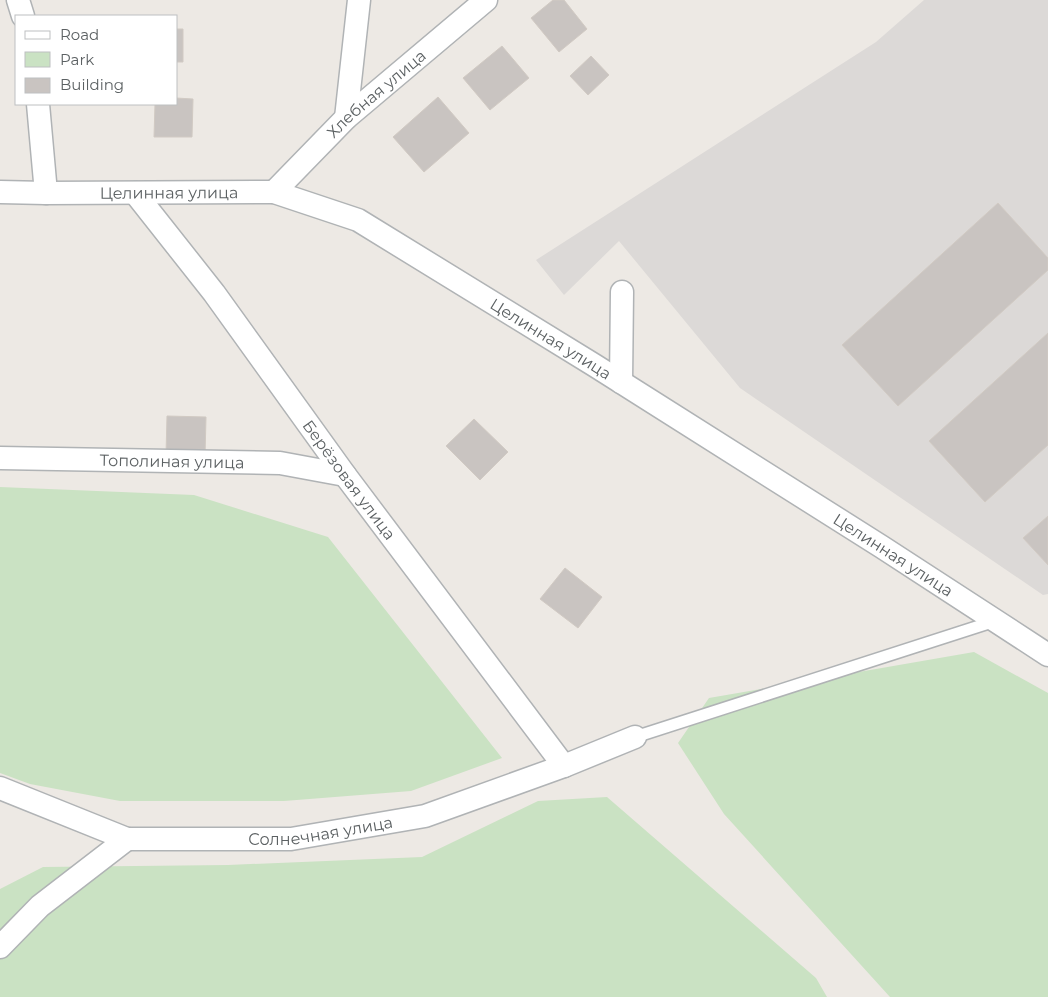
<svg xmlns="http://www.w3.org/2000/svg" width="1048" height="997" viewBox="0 0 1048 997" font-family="Montserrat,sans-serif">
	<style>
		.industrial { fill: #dcd9d7 }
		.green { fill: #cae2c3 }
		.building { fill: #c9c4c1; stroke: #d1cac3 }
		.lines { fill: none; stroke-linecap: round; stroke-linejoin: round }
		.lane-casing { stroke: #b0b3b5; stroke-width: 14 }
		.street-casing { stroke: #b0b3b5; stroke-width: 25 }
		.lane { stroke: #fff; stroke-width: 11 }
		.street { stroke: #fff; stroke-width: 22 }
		.labels { text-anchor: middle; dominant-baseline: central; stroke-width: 4; stroke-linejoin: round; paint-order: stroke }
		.street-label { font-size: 16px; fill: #5c6163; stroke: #fff }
	</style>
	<rect width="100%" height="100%" fill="#ede9e4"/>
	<path class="industrial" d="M924,0H1048V594L1043,595L740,388L619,241L564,295L536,260L876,42Z"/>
	<path class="green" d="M0,487L194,495L328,537L502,758L411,791L284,801H120L30,784L0,773Z
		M974,652L1048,693V997H890L724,814L678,743L709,698Z
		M607,797L816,978L827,997H0V889L43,867L228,865L422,857L538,801Z"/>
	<path class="building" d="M553,0H564L587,29L559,52L531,18Z
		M176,29H183V62H176Z
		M502,46L529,78L490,110L463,78Z
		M591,56L609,75L588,95L570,76Z
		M438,97L469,133L424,172L393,137Z
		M176,98L193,99L192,137H154L155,104H176Z
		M998,203L1048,258V270L898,406L842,345Z
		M1048,333V445L985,502L929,441Z
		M167,416L206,417L205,456L166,455Z
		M474,419L508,452L480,480L446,446Z
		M1048,516V565L1023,538Z
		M565,568L602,597L578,628L540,599Z"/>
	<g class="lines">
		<g class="lane-casing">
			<path id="lane" d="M635,737L995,621"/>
		</g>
		<g class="street-casing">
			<g id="street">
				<path d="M18,0L23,16"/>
				<path d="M38,104L46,193"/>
				<path d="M346,118L359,0"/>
				<path id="s1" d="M0,192L46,193L274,192L358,220L594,365L882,547L1048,655"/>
				<path id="s2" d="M274,192L346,118L486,0"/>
				<path id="s3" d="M135,193L214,293L345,475L564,766"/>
				<path d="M621,382L622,292"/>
				<path id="s4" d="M0,458L280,463L345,475"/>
				<path id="s5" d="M0,788L127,839H291L425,816L564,766L635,737"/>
				<path d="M0,947L40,906L127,839"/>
			</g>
		</g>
		<use href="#lane" class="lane"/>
		<use href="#street" class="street"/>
	</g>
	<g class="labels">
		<g class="street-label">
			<text stroke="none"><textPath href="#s2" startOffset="142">Хлебная улица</textPath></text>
			<text stroke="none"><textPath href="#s1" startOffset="169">Целинная улица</textPath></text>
			<text stroke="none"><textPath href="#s1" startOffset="589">Целинная улица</textPath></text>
			<text stroke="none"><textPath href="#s4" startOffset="172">Тополиная улица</textPath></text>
			<text stroke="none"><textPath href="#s3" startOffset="358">Берёзовая улица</textPath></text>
			<text stroke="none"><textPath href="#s1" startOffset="994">Целинная улица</textPath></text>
			<text stroke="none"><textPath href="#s5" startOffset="331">Солнечная улица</textPath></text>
		</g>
	</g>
	<rect x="15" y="15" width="162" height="90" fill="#ffffff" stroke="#bec0c1"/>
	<rect x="25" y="31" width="25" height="8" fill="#ffffff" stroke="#bec0c1"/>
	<text x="60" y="40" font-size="15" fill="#5c6163">Road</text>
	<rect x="25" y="52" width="25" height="15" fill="#cae2c3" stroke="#bec0c1"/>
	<text x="60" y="65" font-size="15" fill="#5c6163">Park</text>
	<rect x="25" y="78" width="25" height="15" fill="#c9c4c1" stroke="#bec0c1"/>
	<text x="60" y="90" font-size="15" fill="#5c6163">Building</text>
</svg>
